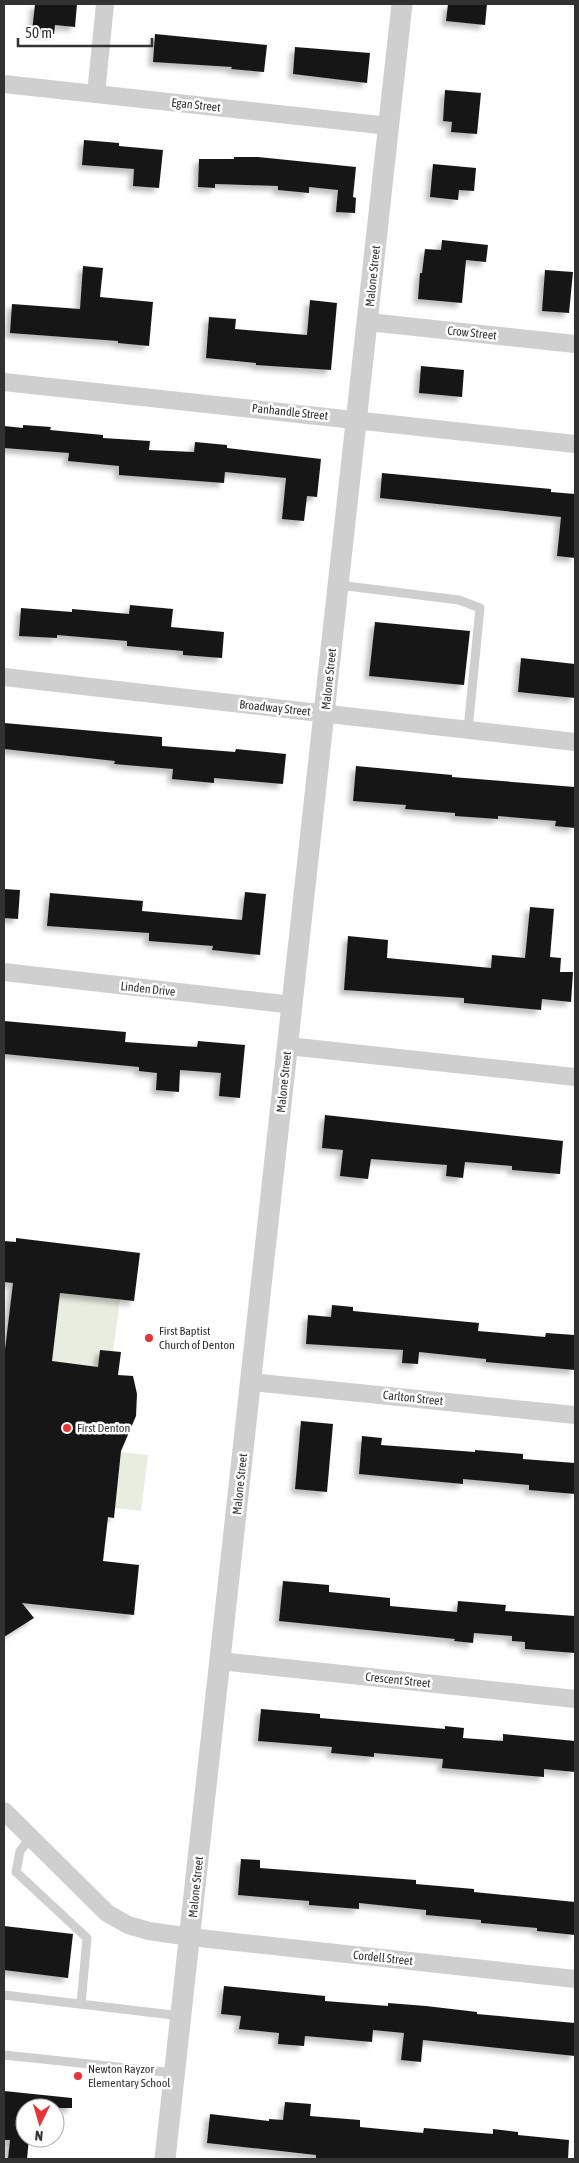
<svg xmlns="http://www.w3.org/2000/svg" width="579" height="2163" viewBox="0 0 579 2163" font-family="'Asap Condensed',sans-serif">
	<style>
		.green { fill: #e7eee0 }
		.building { fill: #191919; filter: url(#shadow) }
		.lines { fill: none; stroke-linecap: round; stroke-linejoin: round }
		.service { stroke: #cfcfcf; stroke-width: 9 }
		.minor { stroke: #cfcfcf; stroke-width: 18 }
		.tertiary { stroke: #cfcfcf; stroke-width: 21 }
		.poi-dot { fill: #eb3234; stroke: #fff; stroke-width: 2 }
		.labels { text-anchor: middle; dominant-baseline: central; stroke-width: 5; stroke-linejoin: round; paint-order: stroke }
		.street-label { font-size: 12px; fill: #323232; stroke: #fff }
		.poi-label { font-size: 12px; fill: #323232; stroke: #fff; text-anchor: start }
	</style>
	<defs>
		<filter id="shadow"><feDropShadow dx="-4.5" dy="4.5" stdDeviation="2.5" flood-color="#0004"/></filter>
	</defs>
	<rect width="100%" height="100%" fill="#fff"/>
	<path class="green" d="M60,1293L120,1300L113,1351L100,1350L98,1367L63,1363L51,1366Z
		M121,1452L148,1455L141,1511L115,1508Z"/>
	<path class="building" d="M35,4H77L75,27L55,25L54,34L32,32Z
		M448,4H487L485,25L446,21Z
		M155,34L267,45L264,72L231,69L232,67L153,62Z
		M295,47L370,53L367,83L293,74Z
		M445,90L481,93L477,134L451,132L452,122L443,121Z
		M84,140L119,143V146L163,150L159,188L133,186L134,169L82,165Z
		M234,157H258L356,167L353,197L356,198L355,213L336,212L338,190L309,187V193L278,190V186L215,184V188L198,187L199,159H234Z
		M433,164L476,168L474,191L459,190L458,200L430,197Z
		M442,240L488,245L486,262L466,260L462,303L418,299L420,273H422L425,249L441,250Z
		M83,266L103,268L100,297L153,302L149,346L118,343V341L10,333L12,304L80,309Z
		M545,270L573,272L569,313L542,311Z
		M310,300L337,303L331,370L256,365V363L206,358L209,317L236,319L235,329L307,335Z
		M421,366L464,370L462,397L419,393Z
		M23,425L51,427L50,430L103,435V438L150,441L149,450L194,452L195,442L227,445V448L321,459L317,497L307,496L304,521L282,519L286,478L225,472L224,483L119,475V466L68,461L69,453L4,448V426L23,428Z
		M382,473L551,489V492L575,494V558L557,556L561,517L380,498Z
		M130,605L173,609L171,627L224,632L222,658L183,655V651L127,646V641L57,635V638L19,636L21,608L72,612V609L129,614Z
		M375,622L470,631L464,685L369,676Z
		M521,658L575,664V698L518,692Z
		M4,723L162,737V746L235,752L236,749L286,754L283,784L214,778V783L172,779L173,769L114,764L115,761L4,749Z
		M356,766L452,775V777L575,787V828L555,826L556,821L498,816V819L455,816V813L405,809L406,805L353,801Z
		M4,889L20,890L18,919L4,918Z
		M245,892L266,894L260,955L212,950L213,946L149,941V933L47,926L50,893L143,901L142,911L242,920Z
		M530,907L554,909L550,957L561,958L560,972H573L571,1002L542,999L541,1010L464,1003V998L344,990L348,936L388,940L387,958L491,968L492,955L525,958Z
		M4,1021L126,1032L125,1042L197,1047L198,1041L245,1045L240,1098L219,1096L221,1073L180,1070L179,1092L156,1090L157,1073L139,1071V1067L4,1054Z
		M325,1115L563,1141L560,1174L512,1170V1166L465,1162L463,1178L446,1176L447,1165L371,1159L368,1179L340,1176L343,1150L322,1148Z
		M16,1238L140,1253L134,1301L60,1293L52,1361L98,1367L100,1350L121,1352L118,1375L133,1376L137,1394L136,1416L121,1451L114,1518L108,1517L103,1561L139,1565L134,1615L22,1603L34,1618L4,1637V1358L13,1283L4,1282V1241L16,1242Z
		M332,1305L353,1307V1311L479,1323L478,1331L545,1337L546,1333L575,1335V1370L486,1362V1359L419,1352L418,1364L402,1363L403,1350L306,1344L308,1315L331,1317Z
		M301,1421L333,1424L327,1492L295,1489Z
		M362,1436L382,1438L381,1445L475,1452V1450L523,1454V1459L575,1463V1494L529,1490V1485L463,1479V1484L359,1474Z
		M283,1581L329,1585V1592L390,1598V1606L457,1612L458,1601L506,1605L505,1611L575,1616V1653L525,1649V1642L512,1641V1636L474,1633L473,1643L454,1641L455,1639L279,1621Z
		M261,1709L320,1714V1718L377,1723L445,1729V1726L464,1728L463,1738L503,1741V1734L575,1741V1772L544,1769V1777L442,1768L443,1759L374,1753V1757L331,1753L332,1747L258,1741Z
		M241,1859L260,1860V1868L416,1880V1884L474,1889V1892L575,1902V1935L537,1931V1928L481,1923V1920L426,1915V1910L359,1903V1909L309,1905V1901L238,1895Z
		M4,1926L73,1934L68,1978L4,1970Z
		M224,1986L325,1996V2001L388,2006V2003L426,2006L477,2012V2014L575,2023V2056L423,2040L421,2062L401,2060L404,2033L373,2030L372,2042L305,2036L304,2046L278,2044L279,2033L239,2029L241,2016L221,2014Z
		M4,2091L72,2098V2108H25V2138H29L27,2159H8L10,2140H4Z
		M285,2102L311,2104L310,2116L360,2120V2127L423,2133L424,2128L493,2134V2129L518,2132V2135L569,2140L568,2159H331L316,2158V2155L207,2143L210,2114L269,2121V2119L283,2120Z"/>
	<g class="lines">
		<path class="service" d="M339,585L459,600L480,608L468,729
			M31,1837L20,1851L16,1872L87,1938L81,2004
			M4,1995L181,2016
			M4,2055L175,2073"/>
		<path class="minor" d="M4,84L389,126
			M96,94L105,4
			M368,322L575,344
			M4,382L575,444
			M4,677L575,742
			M4,972L293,1005
			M288,1046L575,1077
			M251,1382L575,1415
			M220,1661L575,1699
			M4,1811L107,1913L128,1925L149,1931L190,1937L575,1979"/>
		<path class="tertiary" d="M165,2159L402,4"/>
	</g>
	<g class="poi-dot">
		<circle cx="149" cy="1338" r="5"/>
		<circle cx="67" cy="1428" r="5"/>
		<circle cx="78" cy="2076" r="5"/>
	</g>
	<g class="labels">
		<g class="street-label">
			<text transform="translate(196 105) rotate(6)">Egan Street</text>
			<text transform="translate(373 276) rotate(-84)">Malone Street</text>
			<text transform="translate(472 333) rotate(6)">Crow Street</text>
			<text transform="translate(290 412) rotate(6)">Panhandle Street</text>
			<text transform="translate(329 679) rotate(-84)">Malone Street</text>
			<text transform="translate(275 708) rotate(6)">Broadway Street</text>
			<text transform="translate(148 989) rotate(6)">Linden Drive</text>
			<text transform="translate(284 1082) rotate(-84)">Malone Street</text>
			<text transform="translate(413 1398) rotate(6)">Carlton Street</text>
			<text transform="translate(240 1484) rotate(-84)">Malone Street</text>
			<text transform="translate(398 1680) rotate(6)">Crescent Street</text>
			<text transform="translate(196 1887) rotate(-84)">Malone Street</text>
			<text transform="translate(383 1958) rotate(6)">Cordell Street</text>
		</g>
		<g class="poi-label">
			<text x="159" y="1331">First Baptist<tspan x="159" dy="14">Church of Denton</tspan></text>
			<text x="77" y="1428">First Denton</text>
			<text x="88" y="2069">Newton Rayzor<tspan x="88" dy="14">Elementary School</tspan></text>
		</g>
	</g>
	<rect width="579" height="2163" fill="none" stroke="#323232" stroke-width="10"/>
	<g transform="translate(40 2123) rotate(185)"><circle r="24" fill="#ffffff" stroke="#adadad"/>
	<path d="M0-4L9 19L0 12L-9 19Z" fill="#eb3234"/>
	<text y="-8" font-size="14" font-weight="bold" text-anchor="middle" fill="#323232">N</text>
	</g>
	<path d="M18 38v8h134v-8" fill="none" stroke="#323232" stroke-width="2.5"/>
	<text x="25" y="38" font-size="15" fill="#323232" stroke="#ffffff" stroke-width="4" paint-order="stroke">50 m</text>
</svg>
